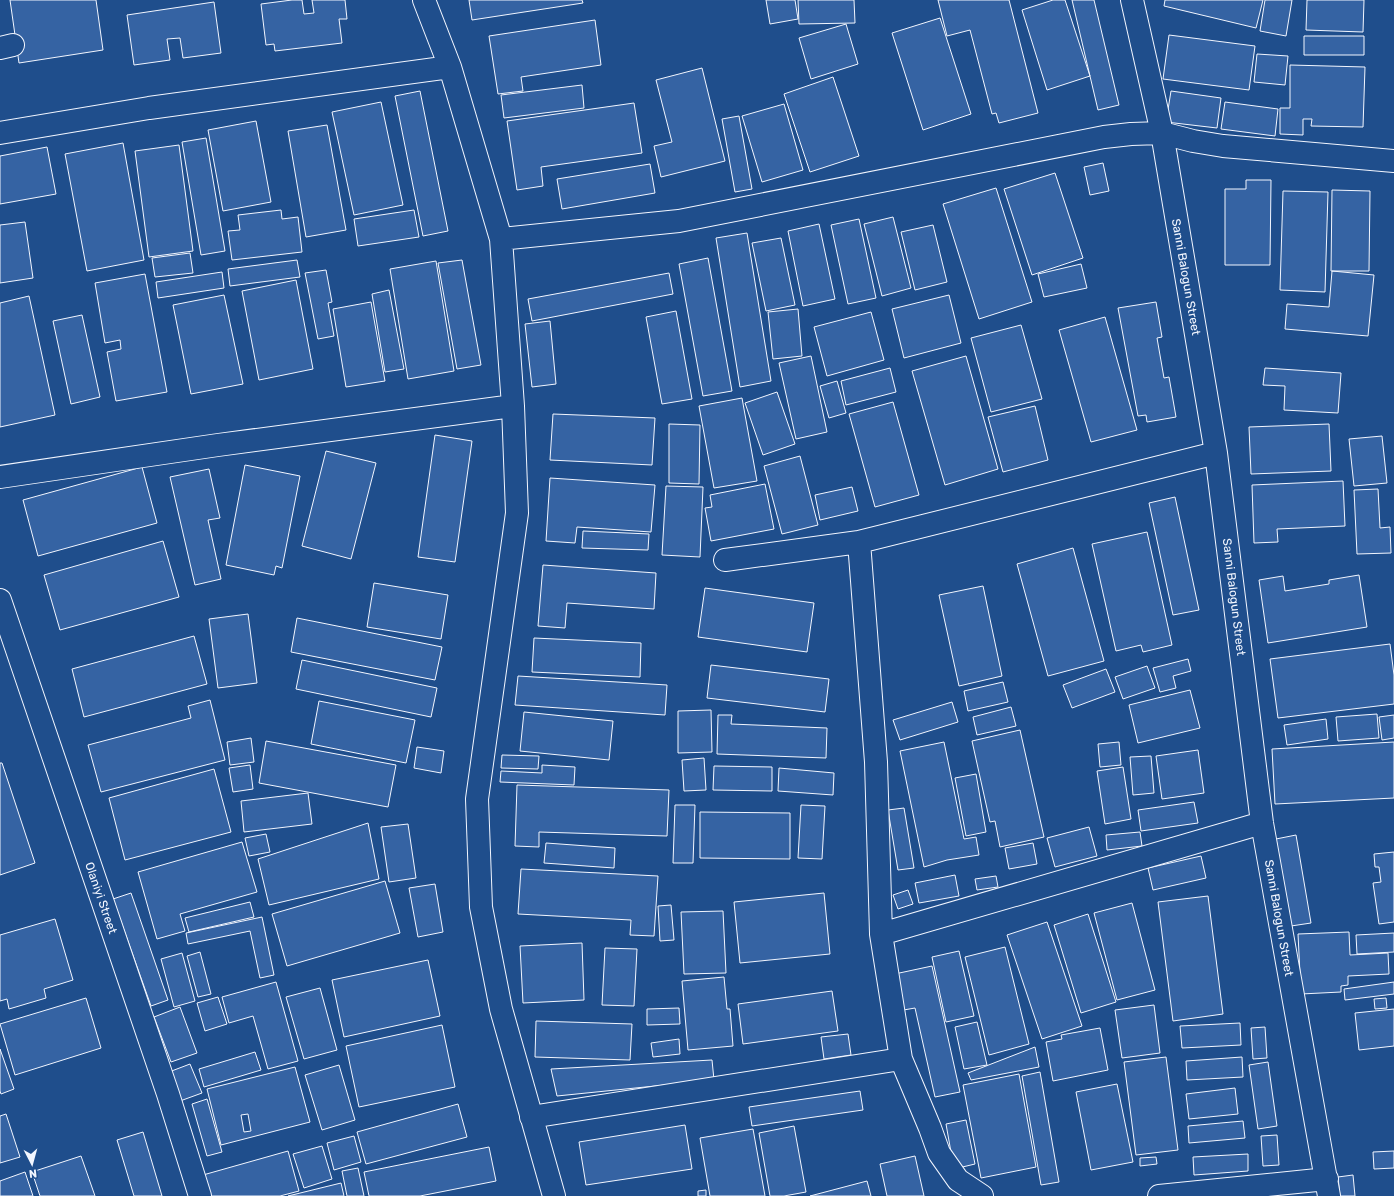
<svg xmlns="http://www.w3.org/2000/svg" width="1394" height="1196" viewBox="0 0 1394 1196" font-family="Rubik,sans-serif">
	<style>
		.building { fill: #3563a3; stroke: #f2f6ff; fill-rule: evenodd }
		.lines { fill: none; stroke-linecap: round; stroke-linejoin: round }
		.minor-casing { stroke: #f2f6ff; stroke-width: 24 }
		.minor { stroke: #1f4e8c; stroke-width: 22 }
		.labels { text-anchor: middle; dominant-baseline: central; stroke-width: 3; stroke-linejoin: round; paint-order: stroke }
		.street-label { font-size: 12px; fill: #f2f6ff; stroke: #1f4e8c }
	</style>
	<rect width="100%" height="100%" fill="#1f4e8c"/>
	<path class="building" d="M10,0H96L103,50L19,63Z
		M292,0H302L304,14L314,13L312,0H345L347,19H339L342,43L275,51L274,44L266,45L261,4Z
		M469,0H582L583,3L472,20Z
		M766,0H795L798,19L770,24Z
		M798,0H854L855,23L799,24Z
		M938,0H1009L1038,113L999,123L996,113L992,114L970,30L947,36Z
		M1053,0H1065L1090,76L1047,90L1022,10Z
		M1072,0H1094L1119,105L1098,110Z
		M1165,0H1263L1256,28L1164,6Z
		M1265,0H1292L1286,36L1260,31Z
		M1307,0H1364L1363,32L1306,30Z
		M214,2L221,53L183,58L180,38L167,39L170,60L134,65L127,15Z
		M940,18L971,114L923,130L892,33Z
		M595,20L601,65L521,77L523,91L498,94L489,36Z
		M846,24L858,64L811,79L799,38Z
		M1169,35L1255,46L1249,90L1163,79Z
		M1304,36H1364V55H1304Z
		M1257,54L1288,56L1285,85L1254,82Z
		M1290,65L1365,67L1363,127L1311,126L1312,119H1303V135L1280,134V108H1290Z
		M702,68L725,161L661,177L654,146L672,142L656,80Z
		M833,77L859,156L810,172L784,94Z
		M582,85L584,108L504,118L501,95Z
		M420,91L448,231L423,236L395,96Z
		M1171,91L1221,98L1217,128L1166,122Z
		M381,102L403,205L354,215L332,112Z
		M1225,102L1278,109L1275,136L1221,129Z
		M634,103L642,153L541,167L543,186L517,190L507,121Z
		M784,104L803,170L762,182L742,116Z
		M739,116L752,189L735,192L722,119Z
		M256,121L271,202L223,211L208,130Z
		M327,125L346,230L306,237L288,131Z
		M206,138L225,251L201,255L182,142Z
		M123,143L144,260L87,271L65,154Z
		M179,145L193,251L149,257L135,151Z
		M47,147L56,194L0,204V156Z
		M1103,163L1109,191L1090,195L1084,167Z
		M650,164L655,193L562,209L557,179Z
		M1055,173L1083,258L1032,275L1004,189Z
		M1246,180H1271L1270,265H1225V189H1246Z
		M996,188L1032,302L979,319L943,204Z
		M1332,190L1370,191L1369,271H1331Z
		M1283,191L1328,192L1325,292L1280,290Z
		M281,210L282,219L298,217L302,252L232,260L228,231L240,230L238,215Z
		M414,210L419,237L358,246L354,219Z
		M893,217L911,288L882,296L864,224Z
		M859,219L876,298L848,304L831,225Z
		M25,222L33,278L0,283V225Z
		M819,224L835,299L803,306L788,231Z
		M933,225L947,282L915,290L901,232Z
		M747,233L771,381L740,387L716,238Z
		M781,238L795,305L766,311L752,243Z
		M190,253L193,273L155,277L152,258Z
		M708,258L732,391L703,396L679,264Z
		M297,260L300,277L230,286L228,269Z
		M462,260L481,365L457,369L438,263Z
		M436,261L454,371L408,379L390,269Z
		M1081,264L1087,288L1044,297L1038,274Z
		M326,270L332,302L328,303L334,336L318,339L305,273Z
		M1332,271L1374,275L1368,336L1285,329L1287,304L1329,307Z
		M222,272L224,288L158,298L156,282Z
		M669,273L673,294L532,321L528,299Z
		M145,274L167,392L116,401L107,352L121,349L120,340L105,343L95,283Z
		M296,280L313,369L259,380L242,291Z
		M389,290L404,369L385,372L372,294Z
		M224,295L243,384L191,394L173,305Z
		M949,295L961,343L904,358L892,309Z
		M29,296L55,415L0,427V303Z
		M371,302L385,381L346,387L333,309Z
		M1156,302L1162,337L1157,338L1164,378L1169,377L1176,417L1147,422L1146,415L1138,416L1118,308Z
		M798,309L802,356L773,359L768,312Z
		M676,311L692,399L662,404L646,317Z
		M871,312L884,360L827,376L814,327Z
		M82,315L100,397L71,404L53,321Z
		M1105,317L1137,430L1091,442L1059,330Z
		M550,321L556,384L532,387L525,324Z
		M1021,325L1042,399L991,412L971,338Z
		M811,356L827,432L796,439L779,363Z
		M966,356L998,469L945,485L912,371Z
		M890,368L896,392L846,405L841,381Z
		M1265,368L1341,373L1338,413L1284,410L1285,386L1263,385Z
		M837,381L846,413L829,418L820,386Z
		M777,392L795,444L763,455L745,403Z
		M742,398L757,481L714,488L699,406Z
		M893,402L919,495L875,507L849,414Z
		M1035,406L1048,460L1003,472L988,417Z
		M553,414L655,418L652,465L550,460Z
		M669,424L700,425L699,484L669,483Z
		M1329,424L1331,471L1251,474L1249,427Z
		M435,435L472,441L455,562L418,557Z
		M1382,436L1387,483L1354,486L1349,439Z
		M326,451L376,463L351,559L302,546Z
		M800,456L818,525L782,534L764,466Z
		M245,465L300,476L282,568L276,566L274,575L226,565Z
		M142,467L157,523L38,556L23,500Z
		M209,469L220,518L208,520L221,579L195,585L170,477Z
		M550,478L655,485L651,532L577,527L575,543L546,541Z
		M1343,481L1345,526L1277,529L1278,542L1254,543L1252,485Z
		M765,484L774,529L711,541L705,508L712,507L710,495Z
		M666,486L703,487L700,557L662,555Z
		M852,487L858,511L820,520L815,495Z
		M1378,489L1380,528L1390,527L1391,553L1357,554L1354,490Z
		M1175,497L1199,610L1173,615L1149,503Z
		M583,531L649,534L648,550L582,548Z
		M1147,532L1172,645L1143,652L1141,645L1116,651L1092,544Z
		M163,541L179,597L60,630L44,575Z
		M1073,548L1104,661L1048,676L1017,564Z
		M543,565L656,573L654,609L567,603L565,628L538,626Z
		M1359,575L1367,627L1268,643L1259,580L1283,576L1285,591L1329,584V580Z
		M374,583L448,595L441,639L367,627Z
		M983,586L1002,676L959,686L939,595Z
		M705,588L814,603L807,652L698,637Z
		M248,614L257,683L218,688L209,619Z
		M297,618L442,647L435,680L291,652Z
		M194,636L207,684L84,717L72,669Z
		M534,638L641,643L640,677L532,672Z
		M1390,644L1394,675V704L1278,718L1270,659Z
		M1188,659L1191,671L1173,676L1176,688L1160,692L1153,668Z
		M302,660L437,688L431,717L296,689Z
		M711,665L829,679L825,712L707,698Z
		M1147,666L1155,688L1123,699L1115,677Z
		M1106,669L1115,692L1072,708L1063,685Z
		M518,676L667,685L665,715L515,705Z
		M1003,682L1008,702L968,711L964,691Z
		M1190,690L1200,728L1138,743L1129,705Z
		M210,700L225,760L101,792L88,745L191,718L188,706Z
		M319,701L415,720L406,763L311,744Z
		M952,702L958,722L900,740L893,720Z
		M1011,707L1016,726L977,735L973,717Z
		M711,710L712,752L678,753V711Z
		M524,712L613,721L609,760L520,751Z
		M1377,714L1379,738L1338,741L1336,717Z
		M718,715H732L731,724L827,728L826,758L717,754Z
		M1394,715V738L1382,740L1379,717Z
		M1326,719L1328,739L1287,745L1284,725Z
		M1020,730L1044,837L1000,847L995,821L990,822L972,741Z
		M251,738L254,762L230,765L227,742Z
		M266,741L396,765L388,807L259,783Z
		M944,742L964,839L976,837L979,855L947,860L924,867L900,751Z
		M1119,742L1121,765L1100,767L1098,744Z
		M1394,742V798L1275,804L1272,749Z
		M417,747L444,751L441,773L414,768Z
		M1198,750L1204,793L1162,799L1156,756Z
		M502,755L539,756L538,769L501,768Z
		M1151,756L1154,793L1133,795L1130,757Z
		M704,758L706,790L684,791L682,760Z
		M0,763H2L35,863L0,875Z
		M250,765L253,789L233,792L229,768Z
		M542,765L575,767L574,785L500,782L501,771L542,773Z
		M714,766L772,767V791L713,790Z
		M1123,767L1131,819L1105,824L1097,771Z
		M779,768L834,773L833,795L778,791Z
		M214,769L231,832L125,860L109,798Z
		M976,774L986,832L966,836L955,778Z
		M517,785L669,790L667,836L539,832V847L515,846Z
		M308,793L312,824L244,832L241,801Z
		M1194,802L1198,823L1141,831L1138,810Z
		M675,805H695L693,863H673Z
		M801,805L825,806L822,859L798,858Z
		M904,808L914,868L898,870L888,810Z
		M700,812L790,813V859L700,858Z
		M368,823L379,879L269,905L258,859Z
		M408,824L416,878L389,882L381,827Z
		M1089,827L1097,856L1055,867L1047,838Z
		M1140,832L1142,846L1107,850L1106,835Z
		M266,834L270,852L249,856L245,838Z
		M1296,835L1311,923L1291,926L1276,839Z
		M242,842L257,892L180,914L185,931L157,939L138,872Z
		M546,843L615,848L614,868L544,863Z
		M1033,843L1037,864L1009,869L1005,848Z
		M1394,852V922L1379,924L1373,883L1381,882L1379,867H1375L1374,854Z
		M1201,856L1206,878L1153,890L1148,868Z
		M521,869L658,876L654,936L630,935L631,920L518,914Z
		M955,875L959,896L919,903L915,883Z
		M996,876L998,887L977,890L975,879Z
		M385,881L400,933L287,966L272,914Z
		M435,884L443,932L418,937L409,888Z
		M908,890L913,904L898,909L893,895Z
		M131,893L168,1000L151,1006L113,899Z
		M824,893L830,954L740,963L734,902Z
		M1208,896L1223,1014L1173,1021L1158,902Z
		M250,902L254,917L189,932L185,918Z
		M1132,903L1155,990L1117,1000L1094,913Z
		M671,905L674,940L660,941L658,906Z
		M723,911L726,973L684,974L681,912Z
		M1088,914L1116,1002L1081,1013L1054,925Z
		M262,917L274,975L260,978L250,931L188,944L186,933Z
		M55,919L73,980L44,989L46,998L9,1009L7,999L0,1001V935Z
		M1047,922L1082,1026L1042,1039L1007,935Z
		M1349,932L1350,955L1388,953L1389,974L1348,976V985L1341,986V992L1301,994L1298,934Z
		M1394,933V952L1357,954L1356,935Z
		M582,943L584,1000L523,1003L520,946Z
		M1005,947L1029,1044L989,1055L965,957Z
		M605,948L637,949L634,1006L602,1005Z
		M959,951L974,1016L946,1022L932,957Z
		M200,952L211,994L198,997L187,956Z
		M182,953L195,1001L174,1007L161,959Z
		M428,960L440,1016L344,1037L332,980Z
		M932,966L960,1092L935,1097L915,1008L898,1011L890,975Z
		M724,977L727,1009H730L733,1046L688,1050L682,981Z
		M276,982L298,1061L268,1069L253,1016L229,1023L222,997Z
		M1394,982V994L1345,1000L1344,989Z
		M320,988L337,1050L304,1059L286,997Z
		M832,991L838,1031L743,1044L738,1004Z
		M218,997L227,1024L205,1031L197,1003Z
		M86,998L101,1048L15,1075L0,1024Z
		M1386,998L1387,1008L1375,1009L1374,999Z
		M1154,1005L1160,1053L1122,1058L1115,1010Z
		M180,1007L197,1053L171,1062L154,1017Z
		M679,1008L680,1024L647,1025V1009Z
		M1394,1009V1046L1359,1050L1355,1013Z
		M536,1021L632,1024L630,1060L535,1057Z
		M977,1022L987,1065L964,1069L955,1027Z
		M1240,1023L1241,1045L1182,1048L1180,1026Z
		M442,1025L455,1087L359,1107L346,1046Z
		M1265,1027L1267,1058L1253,1059L1251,1028Z
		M1100,1028L1108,1070L1053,1081L1046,1042L1062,1039L1061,1035Z
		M848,1034L851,1055L824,1059L821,1037Z
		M679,1039L680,1054L653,1057L651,1043Z
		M1035,1047L1039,1067L971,1080L968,1073Z
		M0,1049L14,1089L1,1094L0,1091Z
		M255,1052L261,1070L204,1087L199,1069Z
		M1166,1057L1178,1150L1136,1155L1124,1062Z
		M1242,1057L1243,1077L1187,1080L1186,1061Z
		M712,1060L714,1080L557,1096L551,1069Z
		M1268,1062L1277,1126L1258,1129L1249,1065Z
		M190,1064L202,1093L180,1101L169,1072Z
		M339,1065L355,1120L322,1130L305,1075Z
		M295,1067L310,1122L221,1145L207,1089ZM248,1114L251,1131L244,1132L241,1115Z
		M1040,1072L1059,1182L1041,1185L1022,1076Z
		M1019,1074L1036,1167L981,1178L963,1085Z
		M1117,1084L1133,1162L1091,1170L1076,1092Z
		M1235,1088L1238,1114L1189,1119L1186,1094Z
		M860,1091L863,1110L752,1126L749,1107Z
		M207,1099L222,1152L207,1156L192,1104Z
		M458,1104L467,1137L366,1164L357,1132Z
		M6,1114L20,1157L0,1163V1116Z
		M966,1120L975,1164L954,1169L946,1124Z
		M1243,1121L1245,1138L1189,1143L1188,1126Z
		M685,1125L692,1169L586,1185L579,1142Z
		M794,1126L806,1192L784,1196H770L759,1133Z
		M753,1129L765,1196H710L700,1138Z
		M143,1132L162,1196H134L117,1140Z
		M1277,1135L1279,1165L1263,1166L1261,1136Z
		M354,1136L361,1162L334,1170L327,1143Z
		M322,1146L332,1179L304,1188L293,1154Z
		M489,1147L496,1181L420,1196H369L364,1172Z
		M288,1151L299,1191L280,1196H209L203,1175Z
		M1394,1151V1168L1374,1169L1373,1152Z
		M1248,1154V1171L1194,1175L1193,1157Z
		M81,1156L95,1196H40L32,1172Z
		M915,1156L924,1196H887L880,1164Z
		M1156,1157L1157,1164L1140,1166V1158Z
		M358,1168L364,1196H347L342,1171Z
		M25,1172L33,1196H0V1181Z
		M1353,1175L1355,1196H1340L1338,1177Z
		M867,1181L871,1196H810Z
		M341,1183L344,1196H288Z
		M706,1190V1196H698V1191Z"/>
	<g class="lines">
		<g class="minor-casing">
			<path id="minor" d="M424,0L450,67L501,239L513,406L517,513L477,799L481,907L501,1009L554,1196
				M1132,0L1162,133L1216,453L1262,823L1329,1196
				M0,48L13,45
				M0,133L149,108L450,67
				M501,239L679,221L1104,137L1131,134L1162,133L1193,141L1223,146L1394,161
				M0,477L218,445L513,406
				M859,542L876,762L881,934L901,1059L930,1128L939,1153L958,1180L982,1196
				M725,560L859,542L1216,453
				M0,600L168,1094L200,1196
				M881,934L1262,823
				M531,1117L901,1059
				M1159,1196L1327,1179"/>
		</g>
		<use href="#minor" class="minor"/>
	</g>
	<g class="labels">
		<g class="street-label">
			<text transform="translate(1186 277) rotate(80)">Sanni Balogun Street</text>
			<text transform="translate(1234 597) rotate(83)">Sanni Balogun Street</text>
			<text transform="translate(101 898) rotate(71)">Olaniyi Street</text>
			<text transform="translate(1279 918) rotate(80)">Sanni Balogun Street</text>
		</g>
	</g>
	<g transform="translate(32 1164) rotate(174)" stroke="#1f4e8c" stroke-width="3" paint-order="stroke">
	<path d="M0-3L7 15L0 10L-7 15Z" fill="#f2f6ff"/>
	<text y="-6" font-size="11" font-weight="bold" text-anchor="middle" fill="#f2f6ff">N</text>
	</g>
</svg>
